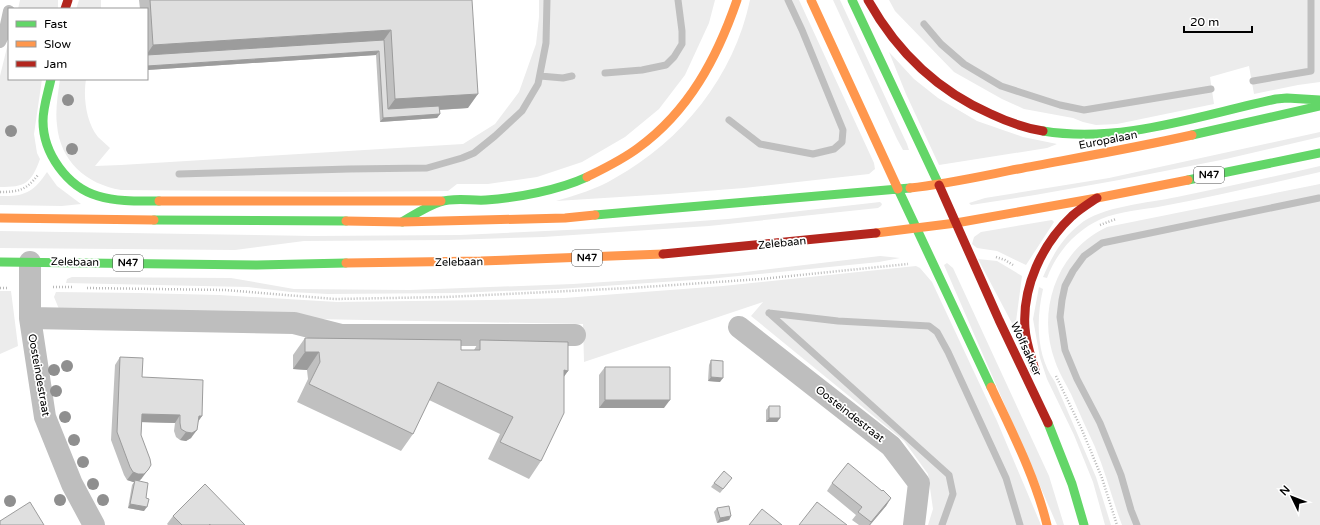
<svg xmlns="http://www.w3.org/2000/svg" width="1320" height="525" viewBox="0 0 1320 525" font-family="'Varela Round',sans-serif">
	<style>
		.green { fill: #ececec }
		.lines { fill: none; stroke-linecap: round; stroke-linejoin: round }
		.stream { stroke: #bfbfbf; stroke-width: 7 }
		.path { stroke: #b9b9b9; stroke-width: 2.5; stroke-dasharray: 1 2; stroke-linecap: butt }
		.lane { stroke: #bebebe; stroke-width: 12 }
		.street { stroke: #bebebe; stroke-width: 22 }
		.fast { stroke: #63d668; stroke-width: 9 }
		.slow { stroke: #ff974d; stroke-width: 9 }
		.jam { stroke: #b3261e; stroke-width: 9 }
		.tree { fill: #8f8f8f }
		.wall { fill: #c0c0c0 }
		.shaded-wall { fill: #9c9c9c }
		.building { fill: #dfdfdf; stroke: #9c9c9c }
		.labels { text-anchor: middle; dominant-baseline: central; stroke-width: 3.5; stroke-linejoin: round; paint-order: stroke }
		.shield { fill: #fff; stroke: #4c4c4c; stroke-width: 1 }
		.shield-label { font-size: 10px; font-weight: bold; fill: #000 }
		.street-label { font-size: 11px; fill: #000; stroke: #fff }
	</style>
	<rect width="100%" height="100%" fill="#fff"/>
	<path class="green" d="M20,0H58V9H18Z
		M79,0H101V9H76Z
		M539,0H715L709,23L685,75L659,109L625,137L582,162L537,177L488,184H457L448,191L336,192L121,190C86,184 60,161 57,125C55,110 58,94 60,79H86C83,97 86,122 98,137C102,141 106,144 110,148L95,166L121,165L463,144L495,124L519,92L536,44L539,17Z
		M750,0H799L874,163L875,169L869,174L744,188L668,194L556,201C576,195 597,189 615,178C682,141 734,76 750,0Z
		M833,0H840L907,144L909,150H903L897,139Z
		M889,0H1320V82L1298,85L1254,94L1249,66L1210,77L1214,104L1117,124L1096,125L1083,122L1073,118L1024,109L1002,99L954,72L895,11Z
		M9,39V79H42L34,134L37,153L40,159C31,184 25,187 0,187V76Z
		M889,52L914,79L938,98L977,121L1023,137L1057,144L1047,148L939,165L906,94Z
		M1320,132V137L1226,159L1119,180L1035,195L971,205L969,203L985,198L1109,178Z
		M1320,166V172C1268,184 1215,196 1163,206C1142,210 1120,211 1101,219C1076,230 1056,253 1047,278L1043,277C1051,258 1062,238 1079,225C1101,206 1149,203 1177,197C1225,187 1273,177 1320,166Z
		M47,172L57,186L81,204L62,206L0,205V196C24,197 34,192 47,172Z
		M1320,184V525H1122C1112,499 1106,473 1095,447C1087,430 1079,412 1071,394C1066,384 1059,373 1055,361C1036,311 1057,250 1107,227Z
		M880,202L882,204L881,206L878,208L709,226L543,237L447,240L304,241L235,250L0,248V231L313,236L460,235L588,229L728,219Z
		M1052,220L1054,222L1026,265L997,251L977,248L972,244L974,237L981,232Z
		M880,256L900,258L879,262L708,279L558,289L455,293L328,294L291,292L248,287L66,283L67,279L72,277L231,278L294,289L410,290L573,284L666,278L737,273Z
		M978,259L997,261L1022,276L1015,329Z
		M947,263L953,268L1049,476L1064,525H1057L944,265Z
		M916,266L920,268L932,282L997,421L1041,525H928L933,509L928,474L904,441L751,316L763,302L584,362L583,324L313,319L59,309L54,297L56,292L138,293L219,295L337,302L489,300L564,298L723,286Z
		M1039,287L1043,289C1036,320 1036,355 1055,382L1096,477L1111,525H1105L1093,482L1074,435L1047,379L1040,358L1033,319Z
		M0,291H11L18,346L0,354Z"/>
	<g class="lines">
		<path class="stream" d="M924,24L941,44L964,64L1001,86L1060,105L1084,110L1211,89
			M605,73L642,70L666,65L674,57L682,44V31L678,0
			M540,76L563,78L572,76
			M1253,81L1311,71V0
			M729,120L760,144L813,154L834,149L842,142L843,130L802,30L788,0
			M179,174L349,169L427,168L462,158L474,153L495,136L522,111L538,84L546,43L547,0
			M769,313L838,321L929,326L937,332L948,352L1006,478L1020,525
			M769,313L949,475L953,494L942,525
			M1137,525L1131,510L1121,475L1100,423L1077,379L1065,350L1060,317L1062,300L1065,286L1073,271L1084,256L1102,243L1319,198"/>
		<path class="path" d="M0,192C19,192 26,190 38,175
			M1100,225L1116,219
			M996,257L1005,260L1013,265
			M53,287H72
			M0,288H8
			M87,288L225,290L335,299L446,297L630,288L761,279L908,264
			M1056,376L1082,430L1102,478L1117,525"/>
		<path class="lane" d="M0,42L4,34L9,11"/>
		<path class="street" d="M30,262V318L45,417L72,484L94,525
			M30,318L294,323L341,335H575
			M739,327L891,446L919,483L914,525"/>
		<path class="fast" d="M852,0L939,185
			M51,79C48,93 43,107 43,121C43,153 67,187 98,196C118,202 139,201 159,201
			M1043,131C1122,144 1200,115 1276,99L1287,98L1320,100
			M1192,135L1320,106
			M1188,180L1320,153
			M898,189L991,387
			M595,215L910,188
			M154,220L346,221
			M402,222C414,215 427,206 440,202C454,197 471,201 486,200C517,198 559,190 587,177
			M0,262L257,265L346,263
			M1048,423L1072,484L1084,525"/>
		<path class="slow" d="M811,0L898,189
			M587,177C605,168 622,160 638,148C689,111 717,58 737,0
			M910,188C947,184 982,176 1018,169C1076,158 1134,148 1192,135
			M159,201H441
			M0,218L154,220
			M346,221L402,222L565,218L595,215
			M876,233L956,223L1097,198L1188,180
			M346,263L481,261L663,254
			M991,387C1012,432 1035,476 1047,525"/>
		<path class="jam" d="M868,0C897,52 936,90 991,114C1008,122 1024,128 1043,131
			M65,9L68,0
			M939,185L999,320L1048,423
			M663,254L876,233
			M1035,370C1031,356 1026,343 1025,328C1022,287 1042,244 1072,216C1080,209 1088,204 1097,198"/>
	</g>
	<g class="tree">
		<circle cx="68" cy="100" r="6"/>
		<circle cx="11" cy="131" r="6"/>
		<circle cx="72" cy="149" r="6"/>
		<circle cx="67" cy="366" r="6"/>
		<circle cx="54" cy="370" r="6"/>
		<circle cx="56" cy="391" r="6"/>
		<circle cx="65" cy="417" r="6"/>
		<circle cx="74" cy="440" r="6"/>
		<circle cx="83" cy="462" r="6"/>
		<circle cx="93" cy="484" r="6"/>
		<circle cx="60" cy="500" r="6"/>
		<circle cx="103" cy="500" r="6"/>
		<circle cx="10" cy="501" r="6"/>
	</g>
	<path class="wall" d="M139,0H472L468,108L440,110V114L437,118L380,122L376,55L147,70V9H140Z
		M305,338L461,350H474L480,340L568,371L564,376L541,461L529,479L488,459L500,434L429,400L413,434L401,451L297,402L308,379L307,370L293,369V355Z
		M120,357L142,377L202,416L198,422L191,438L186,441L180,440L176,437L174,431L175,423L142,422L141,435L142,478L139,481L146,498L144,511L128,508L132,485L134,482L127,480L124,475L111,440L115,365Z
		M711,360L720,382L708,381L709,365Z
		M605,367L664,408H599V375Z
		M769,406L780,418L777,422H766V410Z
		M729,482L720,493L711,487L714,483Z
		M832,483L891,498L886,506L870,525H859L852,520L856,515L827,491Z
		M717,508L731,516L729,520L717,523L714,512Z
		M173,516L245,525H168L167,524Z"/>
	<path class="shaded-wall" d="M391,30L381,44L147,59V54L153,45Z
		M379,51L376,55L147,70V66Z
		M478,94L468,108L385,113L395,99Z
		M440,114L437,118L380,122L383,118Z
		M305,352H319L307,370L293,369Z
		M564,370L568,371L556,388Z
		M711,377L723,378L720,382L708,381Z
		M605,400H670L664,408H599Z
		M142,414L180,415L175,423L137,422Z
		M199,416H202L196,424Z
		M769,418H780L777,422H766Z
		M197,430L191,438L186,441L180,440L186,432Z
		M148,470L142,478L138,482L135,480L134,482H133L127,480L133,472Z
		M891,498L886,506L870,525H869Z
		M130,504L147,507L144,511L128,508Z
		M731,516L729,520L717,523L720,518Z"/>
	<path class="building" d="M150,0H472L478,94L395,99L391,30L153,45Z
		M384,40L388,109L439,106L440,114L383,118L379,51L147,66V55Z
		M305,338L461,340V350H480V340H482L568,342V371L564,370V413L541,461L500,442L513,417L438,382L413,434L309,384L320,362L319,352H305Z
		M120,357L143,358L142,377L203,380L202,416H199L197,430L192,433L186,432L181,429L180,423V415L142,414L141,435L150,459L151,465L148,470L144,474H138L133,472L130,467L117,432Z
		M711,360L723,361V378L711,377Z
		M605,367H670V400H605Z
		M769,406H780V418H769Z
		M848,463L882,491L883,490L891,498L871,522L858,512L862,507L832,483Z
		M724,471L732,478L723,489L714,483Z
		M135,480L148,483L146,498L149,499L147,507L130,504Z
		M205,484L245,525H210V524L209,525H182L173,516Z
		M30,502L44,525H0V521Z
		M817,502L847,525H799Z
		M729,506L731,516L720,518L717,508Z
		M762,509L782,525H749Z"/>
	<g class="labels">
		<g class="shield">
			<rect x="1194" y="167" width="30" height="16" rx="3"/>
			<rect x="572" y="250" width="30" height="16" rx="3"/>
			<rect x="113" y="255" width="30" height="16" rx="3"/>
		</g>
		<g class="shield-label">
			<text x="1209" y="175">N47</text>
			<text x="587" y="258">N47</text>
			<text x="128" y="263">N47</text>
		</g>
		<g class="street-label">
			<text transform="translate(1108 140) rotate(-11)">Europalaan</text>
			<text transform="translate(782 243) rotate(-6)">Zelebaan</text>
			<text transform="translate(75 262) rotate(1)">Zelebaan</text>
			<text transform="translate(459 262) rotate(-1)">Zelebaan</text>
			<text transform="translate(1026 349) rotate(65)">Wolfsakker</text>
			<text transform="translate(39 375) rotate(80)">Oosteindestraat</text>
			<text transform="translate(850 414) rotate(38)">Oosteindestraat</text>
		</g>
	</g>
	<rect x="8" y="8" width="140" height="72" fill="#ffffff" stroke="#999999"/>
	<rect x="16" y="21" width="20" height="6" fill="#63d668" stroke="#999999"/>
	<text x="44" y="28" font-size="12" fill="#000000">Fast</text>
	<rect x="16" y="41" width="20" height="6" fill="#ff974d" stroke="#999999"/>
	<text x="44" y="48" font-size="12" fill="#000000">Slow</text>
	<rect x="16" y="61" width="20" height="6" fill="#b3261e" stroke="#999999"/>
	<text x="44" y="68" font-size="12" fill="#000000">Jam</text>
	<g transform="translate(1292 497) rotate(313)" stroke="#ffffff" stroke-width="3" paint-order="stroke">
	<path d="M0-3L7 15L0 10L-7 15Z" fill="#000000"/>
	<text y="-6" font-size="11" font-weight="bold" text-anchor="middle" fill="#000000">N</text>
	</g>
	<path d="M1184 26v6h68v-6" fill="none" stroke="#000000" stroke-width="2"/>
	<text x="1190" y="26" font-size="12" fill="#000000" stroke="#ffffff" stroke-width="3" paint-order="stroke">20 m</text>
</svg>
